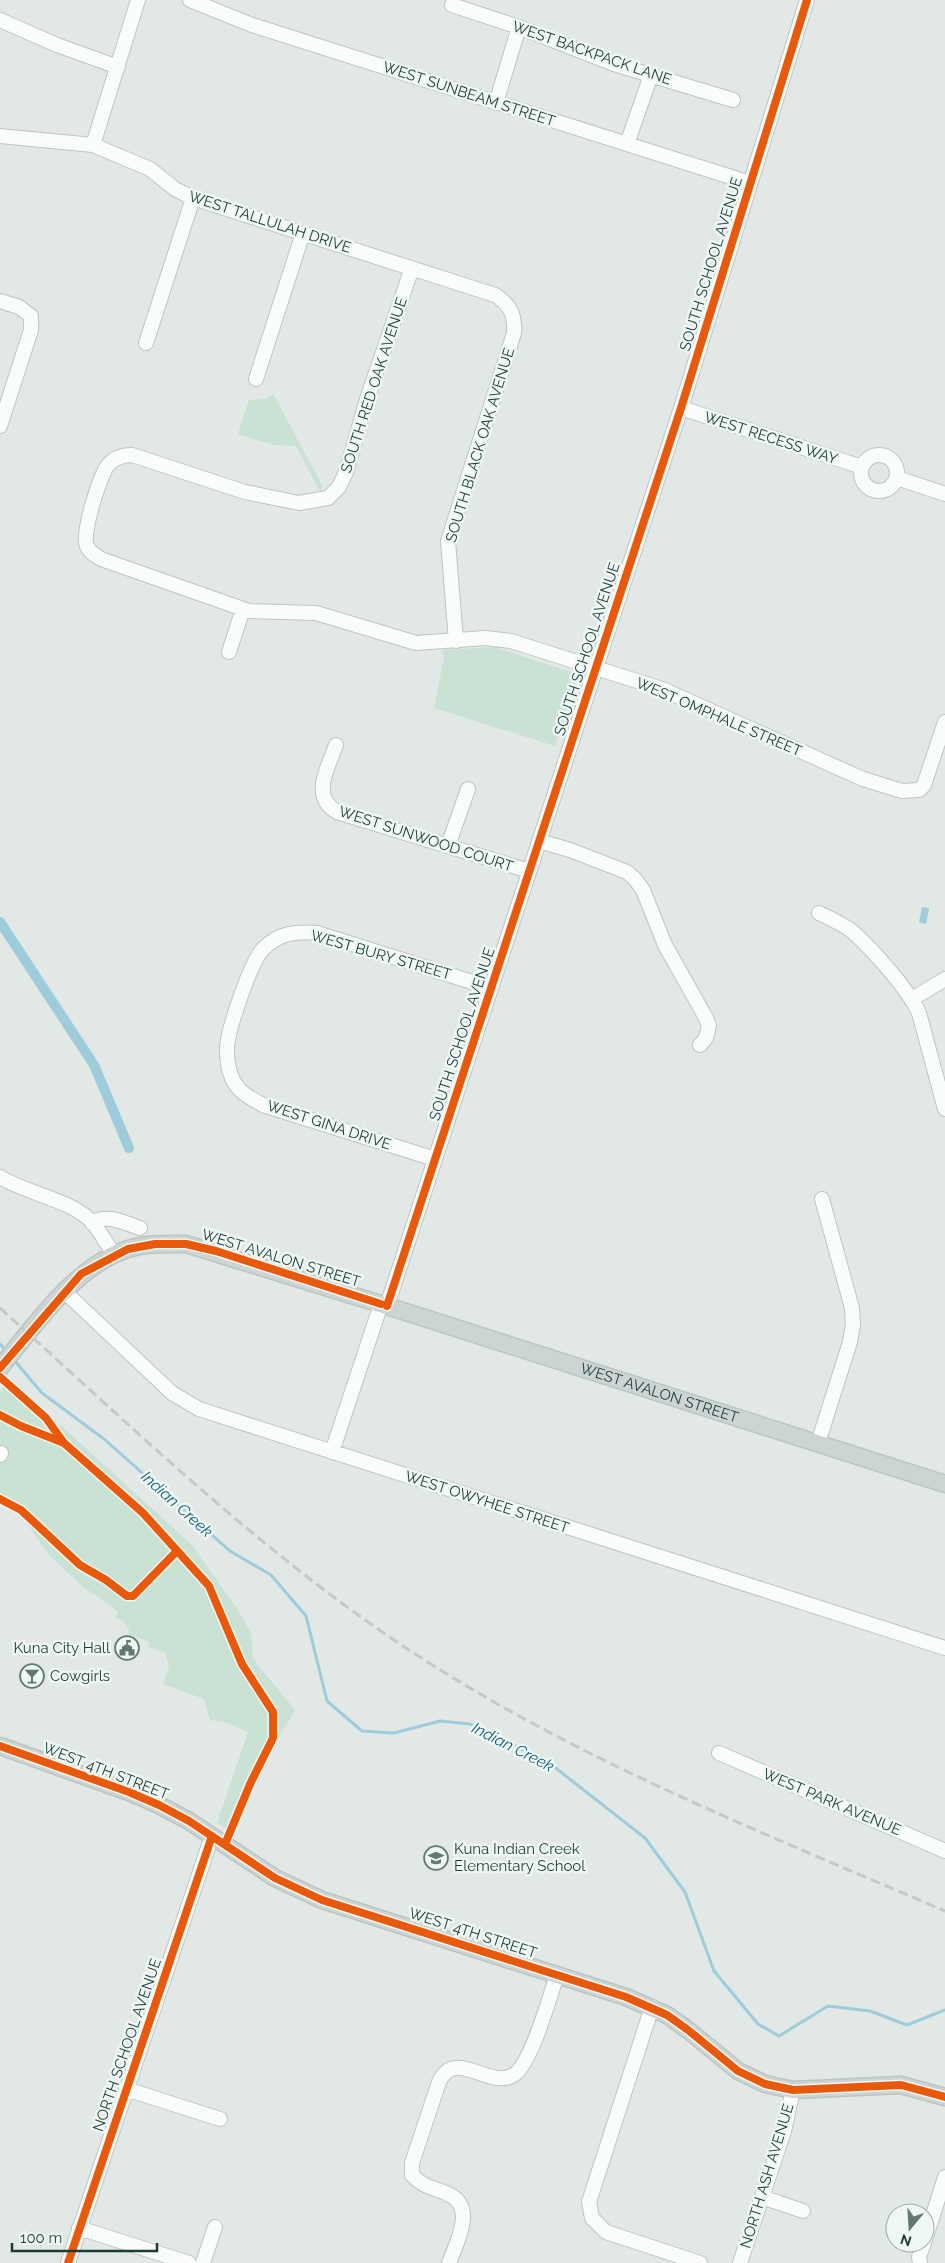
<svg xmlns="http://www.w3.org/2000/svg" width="945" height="2263" viewBox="0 0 945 2263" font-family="Raleway,sans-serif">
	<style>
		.green { fill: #c9e2d3 }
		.water { fill: #9eccda }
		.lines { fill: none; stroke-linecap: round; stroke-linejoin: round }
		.stream { stroke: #9eccda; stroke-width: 3 }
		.canal { stroke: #9eccda; stroke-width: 10 }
		.minor-casing { stroke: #bec5c2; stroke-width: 16 }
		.major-casing { stroke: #bbc5c2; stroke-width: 19 }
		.minor { stroke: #fafcfb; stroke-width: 14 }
		.major { stroke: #ccd5d3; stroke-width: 16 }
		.rail { stroke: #c5cac9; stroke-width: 3; stroke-dasharray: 10 5; stroke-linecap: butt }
		.cycleway-casing { stroke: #eef7f4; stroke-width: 11 }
		.cycleway { stroke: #e8590c; stroke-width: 8 }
		.labels { text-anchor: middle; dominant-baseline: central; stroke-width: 5; stroke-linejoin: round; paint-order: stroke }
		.street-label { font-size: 15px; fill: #1e3c37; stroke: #eef7f4 }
		.poi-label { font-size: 15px; fill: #1e3c37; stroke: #eef7f4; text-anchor: start }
		.water-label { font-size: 16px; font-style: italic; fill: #15607b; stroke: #eef7f4 }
	</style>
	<rect width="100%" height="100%" fill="#e1e8e5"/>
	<path class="green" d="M273,394L323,487L320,491L296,446L274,445L238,434L249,400L265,399Z
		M494,647L578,674L555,746L434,708L444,657L442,650Z
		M7,1383L36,1403L192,1545L238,1610L251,1633L253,1659L295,1710L262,1764L246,1808L234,1833L217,1823L248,1732L225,1722L210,1720L204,1699L163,1684L169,1666L165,1653L148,1647L150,1642L128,1634L129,1629L122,1620L116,1618L118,1611L82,1586L49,1555L19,1512L0,1502V1392Z"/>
	<path class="water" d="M922,907L929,908L926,924L919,922Z"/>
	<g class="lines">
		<path class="stream" d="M0,1344L6,1351
			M14,1360L42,1393L104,1439L230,1551L271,1575L306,1616L327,1701L362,1731L394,1733L440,1721L470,1724L548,1762L645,1838L685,1892L714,1971L758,2024L779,2036L828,2006L870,2011L907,2025L945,2010"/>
		<path class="canal" d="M0,922L94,1065L129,1148"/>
		<g class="minor-casing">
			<path id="minor" d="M190,0L252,25L750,183
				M452,5L519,27L614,64L733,100
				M0,20L57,45L118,67
				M496,103L519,27
				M0,136L93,145L150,169L175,189L193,198L495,295C511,305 515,315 514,333L448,541L456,641
				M627,144L651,75
				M93,145L138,0
				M412,268L368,396L346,472L339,487L328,498L299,503L245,492L132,455C123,455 115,457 108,465C100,475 81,535 87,546C89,552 96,556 101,559L249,611L316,613L416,643L485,638L511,641L662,689L863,779L902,791L919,790L924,785L945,722
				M0,301L19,307L31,316V330L0,426
				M146,343L193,198
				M256,379L303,233
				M681,408L862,467
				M861 473a18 18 0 1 1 36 0a18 18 0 1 1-36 0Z
				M897,478L945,494
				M229,652L243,609
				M336,745C328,768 310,796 337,812L529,871
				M539,841L570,850L627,872L635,879L643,890L665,945L706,1018L709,1026L706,1038L700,1045
				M448,846L468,789
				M819,913C831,919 843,924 853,932C873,950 908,989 919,1013L945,1109
				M912,999L945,979
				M435,1159L263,1105C250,1098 238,1092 232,1078C228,1069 227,1057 227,1048C228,1029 251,960 264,948C279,933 297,931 317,933L491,988
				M0,1177C27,1194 73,1200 93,1223C101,1233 107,1245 115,1255
				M92,1223C107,1213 124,1223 140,1228
				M65,1292L172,1393L199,1409L945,1648
				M387,1306L681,408L807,0
				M818,1443L850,1342L853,1325L852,1308L822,1199
				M332,1452L381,1304
				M0,1455L1,1453
				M719,1753L945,1851
				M652,2007L589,2202L592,2218L606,2232L700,2263
				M126,2089L220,2119
				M762,2197L803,2211
				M79,2228L189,2263
				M925,2240L945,2177
				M68,2263L212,1836
				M203,2263L215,2227
				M449,2263C456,2244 476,2208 450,2195C435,2187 425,2189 412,2175V2163L439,2082C456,2046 491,2092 515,2074C532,2061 550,1996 557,1975
				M740,2263L784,2131L793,2090
				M920,2263L919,2257L924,2243"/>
		</g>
		<g class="major-casing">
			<g id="major">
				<path id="s1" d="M0,1368C33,1327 76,1265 128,1249C147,1243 166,1244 186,1244L387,1306L945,1484"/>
				<path d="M0,1746L129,1792L159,1805L189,1821L275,1878L322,1900L626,1997L667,2015L688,2030L738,2071L765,2084L793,2090L901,2085L945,2097"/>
			</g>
		</g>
		<use href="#minor" class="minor"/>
		<use href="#major" class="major"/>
		<path class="rail" d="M0,1308C129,1424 255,1547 400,1644C569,1757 759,1831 945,1911"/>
		<g class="cycleway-casing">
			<path id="cycleway" d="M387,1306L681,408L807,0
				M0,1368L81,1274L128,1249L155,1244H186L216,1251L381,1304
				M0,1377L46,1418L64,1443L143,1513L209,1586L242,1664L273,1712V1738L251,1782L225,1844
				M0,1415L21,1426L64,1443
				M0,1499L21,1510L80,1565L106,1580L127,1596H133L177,1551
				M0,1746L129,1792L159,1805L189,1821L275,1878L322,1900L626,1997L667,2015L688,2030L738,2071L765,2084L793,2090L901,2085L945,2097
				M68,2263L212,1836"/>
		</g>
		<use href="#cycleway" class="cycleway"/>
	</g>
	<defs>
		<g id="civic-ring" transform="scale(1.25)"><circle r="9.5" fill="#eef7f4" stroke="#627874" stroke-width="1.5"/><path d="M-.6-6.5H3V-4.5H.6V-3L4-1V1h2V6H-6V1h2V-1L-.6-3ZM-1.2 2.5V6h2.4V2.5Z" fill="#627874"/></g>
		<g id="bar-ring" transform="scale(1.25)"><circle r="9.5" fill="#eef7f4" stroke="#627874" stroke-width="1.5"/><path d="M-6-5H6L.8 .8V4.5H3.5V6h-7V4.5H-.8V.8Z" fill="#627874"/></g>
		<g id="school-ring" transform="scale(1.25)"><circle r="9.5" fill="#eef7f4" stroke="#627874" stroke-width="1.5"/><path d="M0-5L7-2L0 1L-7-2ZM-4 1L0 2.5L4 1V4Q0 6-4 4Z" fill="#627874"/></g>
	</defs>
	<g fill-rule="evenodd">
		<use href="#civic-ring" x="127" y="1648"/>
		<use href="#bar-ring" x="32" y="1676"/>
		<use href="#school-ring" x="436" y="1858"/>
	</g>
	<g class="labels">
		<g class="street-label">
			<text transform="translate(592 53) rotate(19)">WEST BACKPACK LANE</text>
			<text transform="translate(469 94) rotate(18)">WEST SUNBEAM STREET</text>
			<text transform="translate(270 222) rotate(18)">WEST TALLULAH DRIVE</text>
			<text transform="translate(711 264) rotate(-73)">SOUTH SCHOOL AVENUE</text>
			<text transform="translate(374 385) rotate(-72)">SOUTH RED OAK AVENUE</text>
			<text transform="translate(771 438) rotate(18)">WEST RECESS WAY</text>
			<text transform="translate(480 445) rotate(-73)">SOUTH BLACK OAK AVENUE</text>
			<text transform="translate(587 649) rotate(-72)">SOUTH SCHOOL AVENUE</text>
			<text transform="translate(719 717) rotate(23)">WEST OMPHALE STREET</text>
			<text transform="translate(426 839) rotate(18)">WEST SUNWOOD COURT</text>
			<text transform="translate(381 955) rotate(16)">WEST BURY STREET</text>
			<text transform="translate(462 1034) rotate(-72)">SOUTH SCHOOL AVENUE</text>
			<text transform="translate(329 1125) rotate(18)">WEST GINA DRIVE</text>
			<text transform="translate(281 1258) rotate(17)">WEST AVALON STREET</text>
			<text stroke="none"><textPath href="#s1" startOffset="732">WEST AVALON STREET</textPath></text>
			<text transform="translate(487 1502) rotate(18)">WEST OWYHEE STREET</text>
			<text transform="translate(106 1771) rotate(21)">WEST 4TH STREET</text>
			<text transform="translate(832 1802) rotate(23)">WEST PARK AVENUE</text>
			<text transform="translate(473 1933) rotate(18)">WEST 4TH STREET</text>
			<text transform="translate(127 2045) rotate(-71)">NORTH SCHOOL AVENUE</text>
			<text transform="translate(767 2176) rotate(-73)">NORTH ASH AVENUE</text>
		</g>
		<g class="poi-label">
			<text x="110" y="1648" text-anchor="end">Kuna City Hall</text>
			<text x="50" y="1676">Cowgirls</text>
			<text x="454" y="1849">Kuna Indian Creek<tspan x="454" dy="17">Elementary School</tspan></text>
		</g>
		<g class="water-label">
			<text transform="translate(177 1504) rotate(42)">Indian Creek</text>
			<text transform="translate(513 1747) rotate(27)">Indian Creek</text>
		</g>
	</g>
	<g transform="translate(910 2228) rotate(198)"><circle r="24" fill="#eef7f4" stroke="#9baca8"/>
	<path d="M0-4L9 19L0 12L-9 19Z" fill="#627874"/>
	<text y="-8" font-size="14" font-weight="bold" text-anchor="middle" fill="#1e3c37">N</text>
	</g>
	<path d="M12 2243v8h145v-8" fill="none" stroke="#1e3c37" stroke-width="2.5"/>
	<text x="20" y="2243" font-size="15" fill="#1e3c37" stroke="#eef7f4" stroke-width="4" paint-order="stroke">100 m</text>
</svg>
